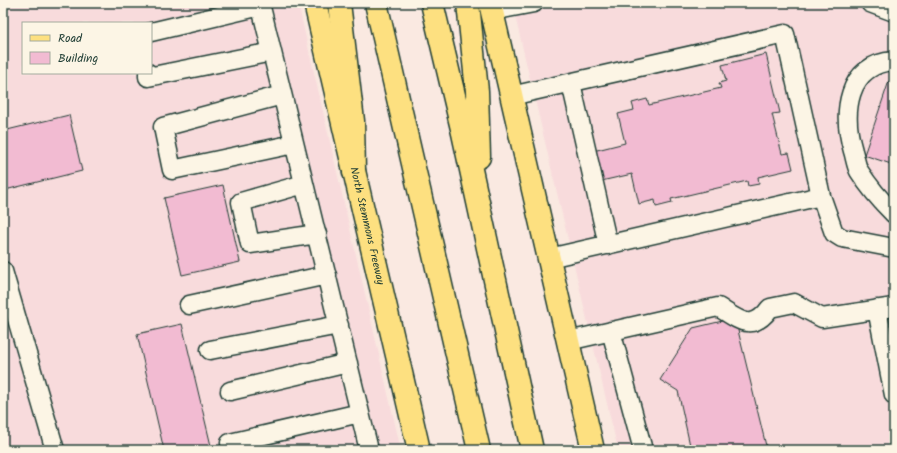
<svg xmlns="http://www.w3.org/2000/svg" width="897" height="453" viewBox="0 0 897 453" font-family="Kalam,sans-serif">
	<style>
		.built { fill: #f8dbdc; fill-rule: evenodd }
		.building { fill: #f2bbd2; stroke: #1f3d34 }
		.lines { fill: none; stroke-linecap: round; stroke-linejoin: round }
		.minor-casing { stroke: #1f3d34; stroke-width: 21 }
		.major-casing { stroke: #1f3d34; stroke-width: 25 }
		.highway-casing { stroke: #1f3d34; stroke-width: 25 }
		.minor { stroke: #fcf5e5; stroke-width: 18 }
		.major { stroke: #fde080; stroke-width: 22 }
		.highway { stroke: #fde080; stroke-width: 22 }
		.labels { text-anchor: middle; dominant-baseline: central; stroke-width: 4; stroke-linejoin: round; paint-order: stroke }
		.street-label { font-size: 11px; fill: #1f3d34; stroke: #fcf5e5 }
	</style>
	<rect width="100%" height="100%" fill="#fae9e1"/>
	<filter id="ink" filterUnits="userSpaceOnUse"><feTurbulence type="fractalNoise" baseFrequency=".025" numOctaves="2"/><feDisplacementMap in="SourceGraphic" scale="8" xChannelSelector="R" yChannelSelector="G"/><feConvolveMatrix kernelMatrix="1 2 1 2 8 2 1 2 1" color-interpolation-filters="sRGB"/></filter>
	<g filter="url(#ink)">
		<path class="built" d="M3,3H298L401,450H3ZM23,23H151V73H23Z
			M512,3H894V450H618Z"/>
		<path class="building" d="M766,54L780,113L772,114L782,154L789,153L793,169L758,177L759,184L748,186L747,181L671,199L672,203L656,207L655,200L639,204L632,174L588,184L581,154L625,143L618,114L634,110L632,103L647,99L649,105L721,88L719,83L726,81L722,65Z
			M889,81L894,83V165L864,155Z
			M69,115L82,171L5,190L3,182V131Z
			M223,185L240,262L182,275L164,198Z
			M735,318L767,450H691L678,391L660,380L693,328Z
			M182,324L212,450H164L137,334Z"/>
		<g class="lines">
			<g class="minor-casing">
				<path id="minor" d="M260,3L369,450
					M870,3L894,12
					M492,11L534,3
					M151,32L261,6
					M894,61C846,64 842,114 853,151C855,157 856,166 859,171C869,187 881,201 894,214
					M148,73V77L272,52
					M571,83L608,245
					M282,95L163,127L172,170L294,144
					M511,96L785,34L821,196L549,258
					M304,184L241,202L250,244L317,234
					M821,196L834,233L842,238L894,248
					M3,271L55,450
					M189,305L327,275
					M877,309L894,395
					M611,331L643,450
					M568,341L718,307C739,320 752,333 770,308L794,303L822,318L894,307
					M210,350L339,325
					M230,391L348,363
					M230,443L360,413"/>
			</g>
			<g class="major-casing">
				<g id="major">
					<path id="s1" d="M315,3L419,450"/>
					<path d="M490,3L593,450"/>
				</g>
			</g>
			<g class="highway-casing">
				<path id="highway" d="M339,3L353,121L354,172
					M376,3L479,450
					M432,3L463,133L532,450
					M468,3L477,91L479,157"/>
			</g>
			<use href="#minor" class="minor"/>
			<use href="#major" class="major"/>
			<use href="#highway" class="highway"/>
		</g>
	</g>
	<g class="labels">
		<g class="street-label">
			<text stroke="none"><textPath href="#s1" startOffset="229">North Stemmons Freeway</textPath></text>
		</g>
	</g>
	<rect width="897" height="453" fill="none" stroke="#fcf5e5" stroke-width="16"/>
	<rect x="8" y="8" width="881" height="437" fill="none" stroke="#1f3d34" stroke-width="1.5" filter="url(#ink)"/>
	<rect x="22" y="22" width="130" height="52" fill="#fcf5e5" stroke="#a4ab9e"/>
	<rect x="30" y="35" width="20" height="6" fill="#fde080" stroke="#a4ab9e"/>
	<text x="58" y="42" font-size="12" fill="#1f3d34">Road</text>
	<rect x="30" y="52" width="20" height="12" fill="#f2bbd2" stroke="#a4ab9e"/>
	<text x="58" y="62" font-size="12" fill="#1f3d34">Building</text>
</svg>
